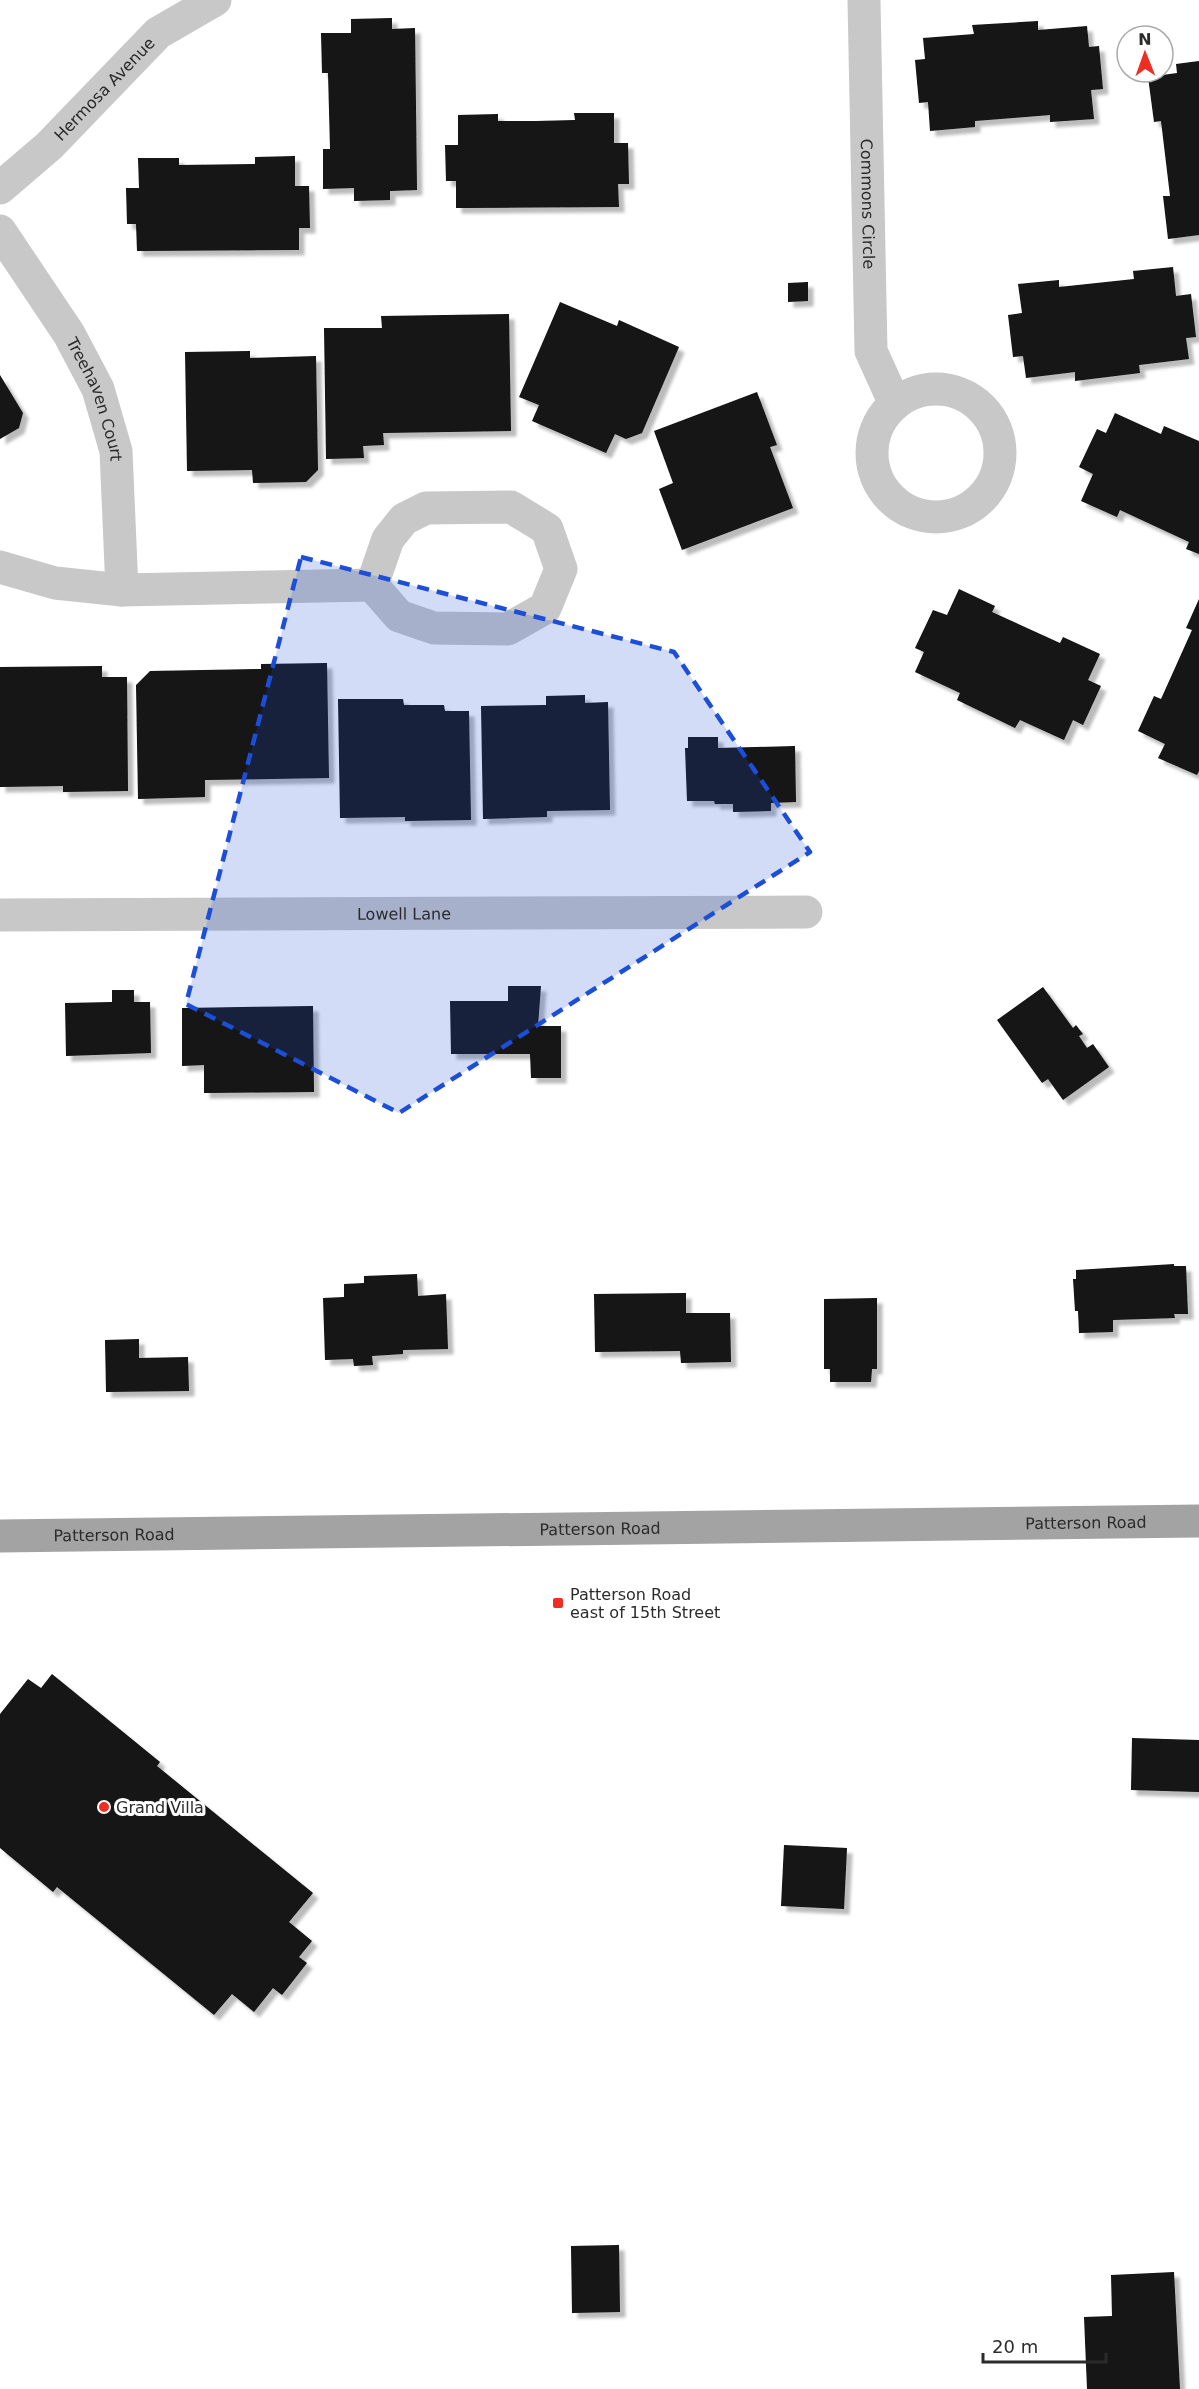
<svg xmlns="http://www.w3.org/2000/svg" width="1199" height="2389" viewBox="0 0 1199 2389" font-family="'DejaVu Sans',sans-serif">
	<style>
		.building { fill: #121212; filter: url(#shadow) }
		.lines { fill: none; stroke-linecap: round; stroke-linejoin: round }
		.minor { stroke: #c8c8c8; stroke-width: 33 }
		.primary { stroke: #a3a3a3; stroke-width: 33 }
		.marked { fill: #1d4ed8; fill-opacity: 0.2; stroke: #1d4ed8; stroke-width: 4.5; stroke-dasharray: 12 8; stroke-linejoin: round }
		.poi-dot { fill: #ef2e21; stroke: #fff; stroke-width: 2 }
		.labels { text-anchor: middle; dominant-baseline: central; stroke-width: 6; stroke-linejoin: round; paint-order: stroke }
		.street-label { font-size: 16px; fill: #2b2b2b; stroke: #fff }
		.poi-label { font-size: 16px; fill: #2b2b2b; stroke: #fff; text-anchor: start }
	</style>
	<defs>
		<filter id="shadow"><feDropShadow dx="5.5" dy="5.5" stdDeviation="1.5" flood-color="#0004"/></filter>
	</defs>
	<rect width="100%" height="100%" fill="#fff"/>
	<path class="building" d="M392,18V29L415,28L417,190L390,191V200L354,201V188L323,189V149H330L328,73H322L321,33H351V19Z
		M1038,21V30L1087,26L1089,47L1099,46L1103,89L1091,90L1094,119L1050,122V115L975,121V127L930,131L928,102L919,103L915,60L925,59L923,38L974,34L972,25Z
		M1199,61V235L1168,239L1163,196H1170L1161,121L1154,122L1148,77L1177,73L1176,64Z
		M574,113H614V143H628L629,184H618L619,207L456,208V181H446L445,145H458V115L498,114V121H536L575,120Z
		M295,156V186H309L310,228H299V250L137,251L136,224H127L126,188H139L138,158H179V165L255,164V157Z
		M1173,267L1176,296L1191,294L1196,337L1186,338L1189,359L1139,365L1140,373L1075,381V372L1026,378L1023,356L1013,357L1008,315L1022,313L1018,284L1059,280V287L1134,279L1133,271Z
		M808,282V301L788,302V283Z
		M560,302L617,326L619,320L679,347L642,433L626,439L615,434L606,453L532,421L539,405L519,397Z
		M509,314L511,431L383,433L384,445L363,446L364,458L326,459L324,328H382L381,316Z
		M250,351V358L316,356L318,470L306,482L253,483L252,470L187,471L185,352Z
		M0,375L23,413L19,428L0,439Z
		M757,392L777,445L770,447L793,508L682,550L659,489L673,483L654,431Z
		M1115,413L1161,434L1164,426L1199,441V554L1186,549L1189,542L1120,510L1117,517L1081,501L1093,474L1079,467L1097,429L1106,433Z
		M959,589L995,606L992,612L1060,643L1063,637L1100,654L1088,680L1101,686L1083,725L1073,720L1064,740L1020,720L1015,728L957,700L960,693L915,672L924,652L915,648L933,610L947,615Z
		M1199,599V771L1197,775L1158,758L1165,744L1138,731L1154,696L1161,699L1192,630L1186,628Z
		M327,663L329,778L205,780V797L138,799L136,685L150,671L261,669V664Z
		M102,666V677H127L128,791L63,792V786L0,787V667Z
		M585,695V703L608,702L610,810L547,811V817L483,819L481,706L546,705V696Z
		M338,699H403L404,705H444L445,711H469L471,820L405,821V817L340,818Z
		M688,737H718V748L795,746L796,802L771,803V811L733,812V804H715L714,801H687L685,748H688Z
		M508,986H541L538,1026H561V1078H531L530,1054H451L450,1001H508Z
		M1043,987L1073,1028L1076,1025L1083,1034L1079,1036L1087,1048L1093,1044L1109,1067L1063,1100L1048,1079L1042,1083L997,1020Z
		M112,990H134V1002H150L151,1053L66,1056L65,1003L112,1002Z
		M313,1006L314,1092L204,1093V1065L182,1066V1008Z
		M1174,1264V1266H1186L1188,1314H1174L1175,1318L1113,1320V1332L1079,1333L1078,1311H1075L1073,1279H1076V1270Z
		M417,1274L418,1296L446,1294L448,1349L403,1350V1354L372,1356L373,1365L354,1366L353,1359L325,1360L323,1298L344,1297V1284L364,1283V1276Z
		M686,1293V1313H730L731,1362L681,1363L680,1351L595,1352L594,1294Z
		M877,1298V1369H872L871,1382H830V1369H824V1299Z
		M139,1339V1358L188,1357L189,1391L106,1392L105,1340Z
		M52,1674L160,1762L157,1766L313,1893L289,1922L312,1941L299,1957L307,1963L282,1995L273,1988L254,2012L232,1994L214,2015L57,1887L53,1892L0,1848V1714L28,1679L41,1688Z
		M1132,1738L1199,1740V1792L1131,1790Z
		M784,1845L847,1848L844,1909L781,1906Z
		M619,2245L620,2312L572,2313L571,2246Z
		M1174,2272L1180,2389H1087L1084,2317L1112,2316L1111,2275Z"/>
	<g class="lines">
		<g class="minor">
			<path id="s1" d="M864,0L871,351L895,404"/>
			<path id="s2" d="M0,188L49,146L158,33L215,0"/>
			<path id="s3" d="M0,231L69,334L98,389L116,451L122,590"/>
			<circle cx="936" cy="453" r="64"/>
			<path d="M511,507L547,529L561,569L545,608L508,629L434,628L399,616L372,585L388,539L404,519L426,508Z"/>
			<path d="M0,567L55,583L122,590L372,585"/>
			<path id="s4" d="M0,915L806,912"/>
		</g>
		<path class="primary" id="s5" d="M0,1536L1199,1521"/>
	</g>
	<path class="marked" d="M301,557L674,652L810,852L399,1113L186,1004Z"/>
	<g class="poi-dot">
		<rect x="552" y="1597" width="12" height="12" rx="3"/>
		<circle cx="104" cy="1807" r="6"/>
	</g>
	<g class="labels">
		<g class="street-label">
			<text stroke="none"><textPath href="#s2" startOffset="144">Hermosa Avenue</textPath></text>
			<text stroke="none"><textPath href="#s1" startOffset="204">Commons Circle</textPath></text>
			<text stroke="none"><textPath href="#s3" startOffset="195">Treehaven Court</textPath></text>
			<text stroke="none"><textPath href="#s4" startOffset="404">Lowell Lane</textPath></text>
			<text stroke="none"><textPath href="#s5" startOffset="1086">Patterson Road</textPath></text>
			<text stroke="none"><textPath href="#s5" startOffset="600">Patterson Road</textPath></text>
			<text stroke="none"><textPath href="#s5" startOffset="114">Patterson Road</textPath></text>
		</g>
		<g class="poi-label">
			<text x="570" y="1594">Patterson Road<tspan x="570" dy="18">east of 15th Street</tspan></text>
			<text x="116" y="1807">Grand Villa</text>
		</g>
	</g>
	<g transform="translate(1145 54) rotate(359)"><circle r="28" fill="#ffffff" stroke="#aaaaaa" stroke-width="1.5"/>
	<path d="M0-4.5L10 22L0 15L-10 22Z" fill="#ef2e21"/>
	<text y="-9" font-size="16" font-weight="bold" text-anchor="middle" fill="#2b2b2b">N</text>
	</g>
	<path d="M983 2353v9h123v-9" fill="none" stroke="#2b2b2b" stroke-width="3"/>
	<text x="992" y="2353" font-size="18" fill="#2b2b2b" stroke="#ffffff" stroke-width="4.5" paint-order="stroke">20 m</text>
</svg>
